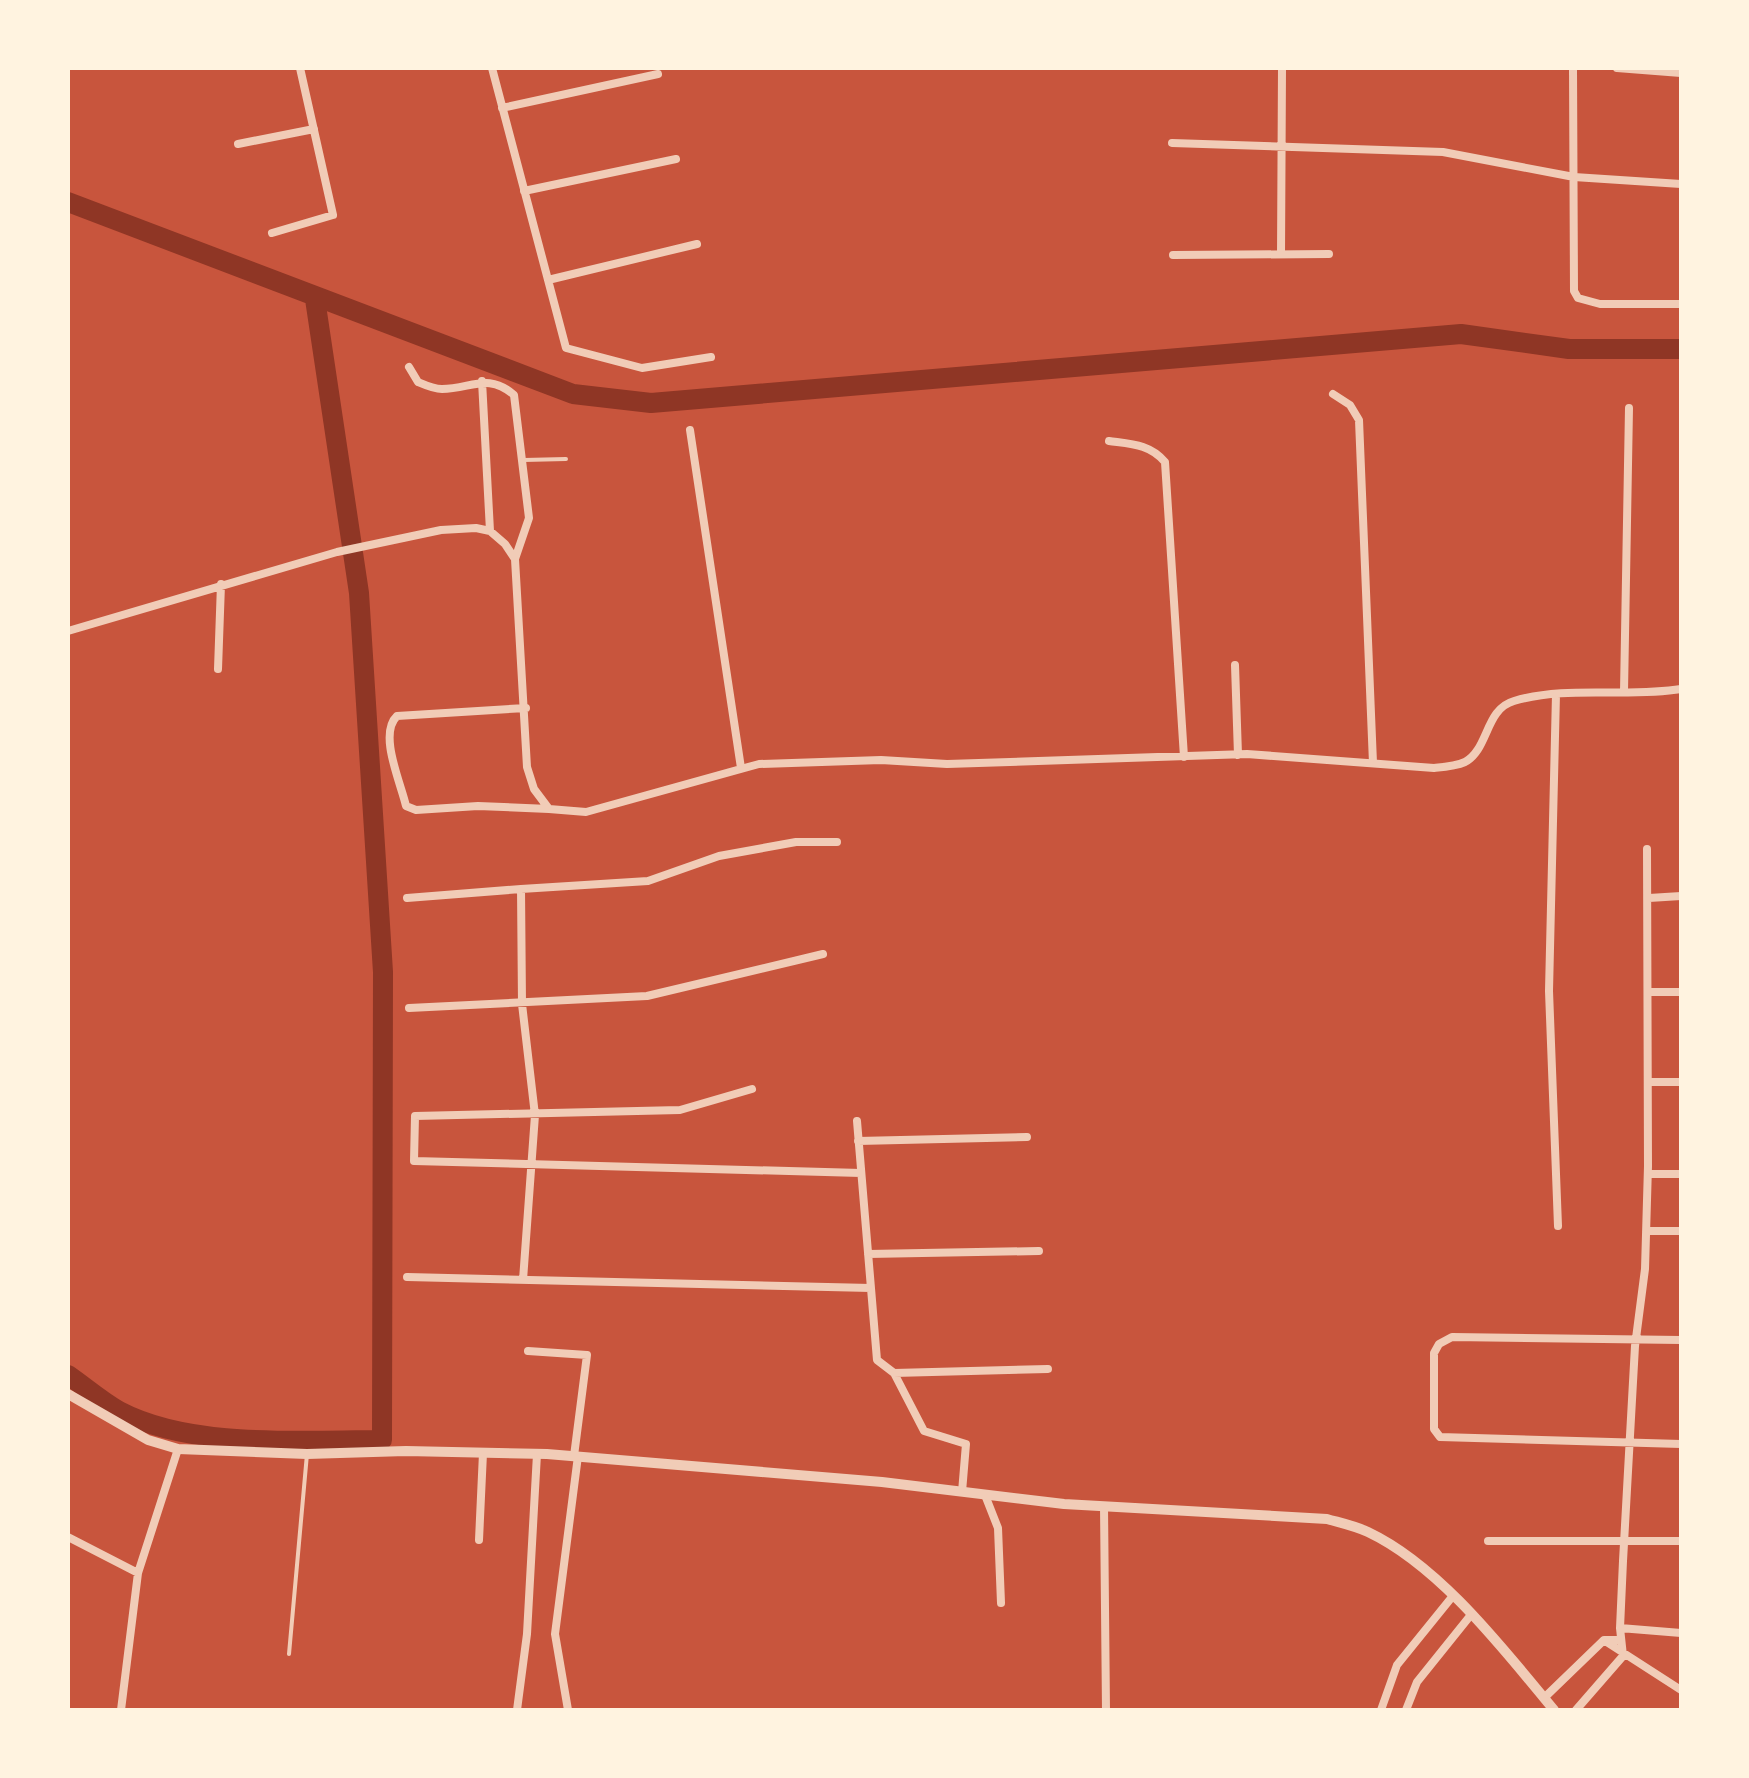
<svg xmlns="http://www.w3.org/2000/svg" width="1749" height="1778" viewBox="0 0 1749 1778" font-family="'IBM Plex Sans',sans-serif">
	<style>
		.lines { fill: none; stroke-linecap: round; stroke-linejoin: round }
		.canal { stroke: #8f3625; stroke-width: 20 }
		.service { stroke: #f1ccb7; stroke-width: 4 }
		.minor { stroke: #f1ccb7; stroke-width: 8 }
		.tertiary { stroke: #f1ccb7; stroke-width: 10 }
	</style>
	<rect width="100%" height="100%" fill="#c8553d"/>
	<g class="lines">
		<path class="canal" d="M68,202L573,394L651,403L1461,334L1569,349H1681
			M68,1375C84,1386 101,1401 119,1411C191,1449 302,1440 382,1440L383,972L359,593L315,299"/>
		<path class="service" d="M524,460L566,459
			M289,1654L307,1454"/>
		<path class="minor" d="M492,68L566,348L642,368L711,357
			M1573,68L1574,291L1578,298L1600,304H1681
			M1617,68L1681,73
			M502,108L658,74
			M1172,143L1443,152L1574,177L1681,184
			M238,144L314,129
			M524,191L676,159
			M272,233L333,215L300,68
			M1281,254L1282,68
			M1173,255L1329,254
			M548,280L697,244
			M409,367L418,382C425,385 434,389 442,389C471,389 488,372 514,395L529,518L515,559
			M482,381L490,531
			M1333,394L1350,405L1359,420L1373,763
			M690,430L741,768
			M1109,441C1131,444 1150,444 1165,462L1184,757
			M68,631L337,552L441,530L476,528L490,531L505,544L515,559L527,767L534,789L549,809L586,812L759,764L881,760L947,764L1247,754L1434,768C1444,767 1456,766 1465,762C1489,749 1485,709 1514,701C1568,685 1626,698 1681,689
			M1235,665L1238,755
			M218,669L221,584
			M1624,692L1629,408
			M1556,694L1549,991L1558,1226
			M526,708L397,716C378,734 401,783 406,806L416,810L478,806L549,809
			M407,898L521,889
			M1649,898L1681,896
			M1648,992H1681
			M409,1008L647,996L823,954
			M1649,1082H1681
			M752,1089L680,1110L415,1116L414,1161L861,1173
			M857,1121L877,1360L894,1373L924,1431L966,1444L962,1492
			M858,1141L1027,1137
			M1648,1174H1681
			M1646,1231H1681
			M868,1254L1039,1251
			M407,1277L871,1288
			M523,1280L535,1115L522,1004L521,889L648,881L719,856L796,842H837
			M1681,1340L1452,1337L1439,1344L1434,1353V1429L1440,1437L1681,1444
			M528,1351L587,1355L574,1456
			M894,1373L1048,1369
			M985,1495L998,1528L1001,1603
			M1104,1506L1106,1710
			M68,1537L138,1573
			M479,1540L483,1453
			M1488,1541H1681
			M1620,1628L1681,1633
			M1605,1641L1681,1690
			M1544,1698L1604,1640H1621
			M121,1710L138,1573L178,1449
			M517,1710L527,1634L537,1454
			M568,1710L555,1634L578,1456
			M1381,1710L1397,1665L1452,1597
			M1406,1710L1417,1682L1470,1616
			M1576,1710L1623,1656L1620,1628L1623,1561L1635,1346L1645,1269L1648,1166L1647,849"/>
		<path class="tertiary" d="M68,1394L148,1440L178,1449L307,1454L406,1451L547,1454L882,1482L1064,1504L1327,1519C1341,1523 1355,1526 1368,1532C1440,1566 1504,1650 1554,1710"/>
	</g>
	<rect width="1749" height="1778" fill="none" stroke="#fff3e0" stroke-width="140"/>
</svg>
